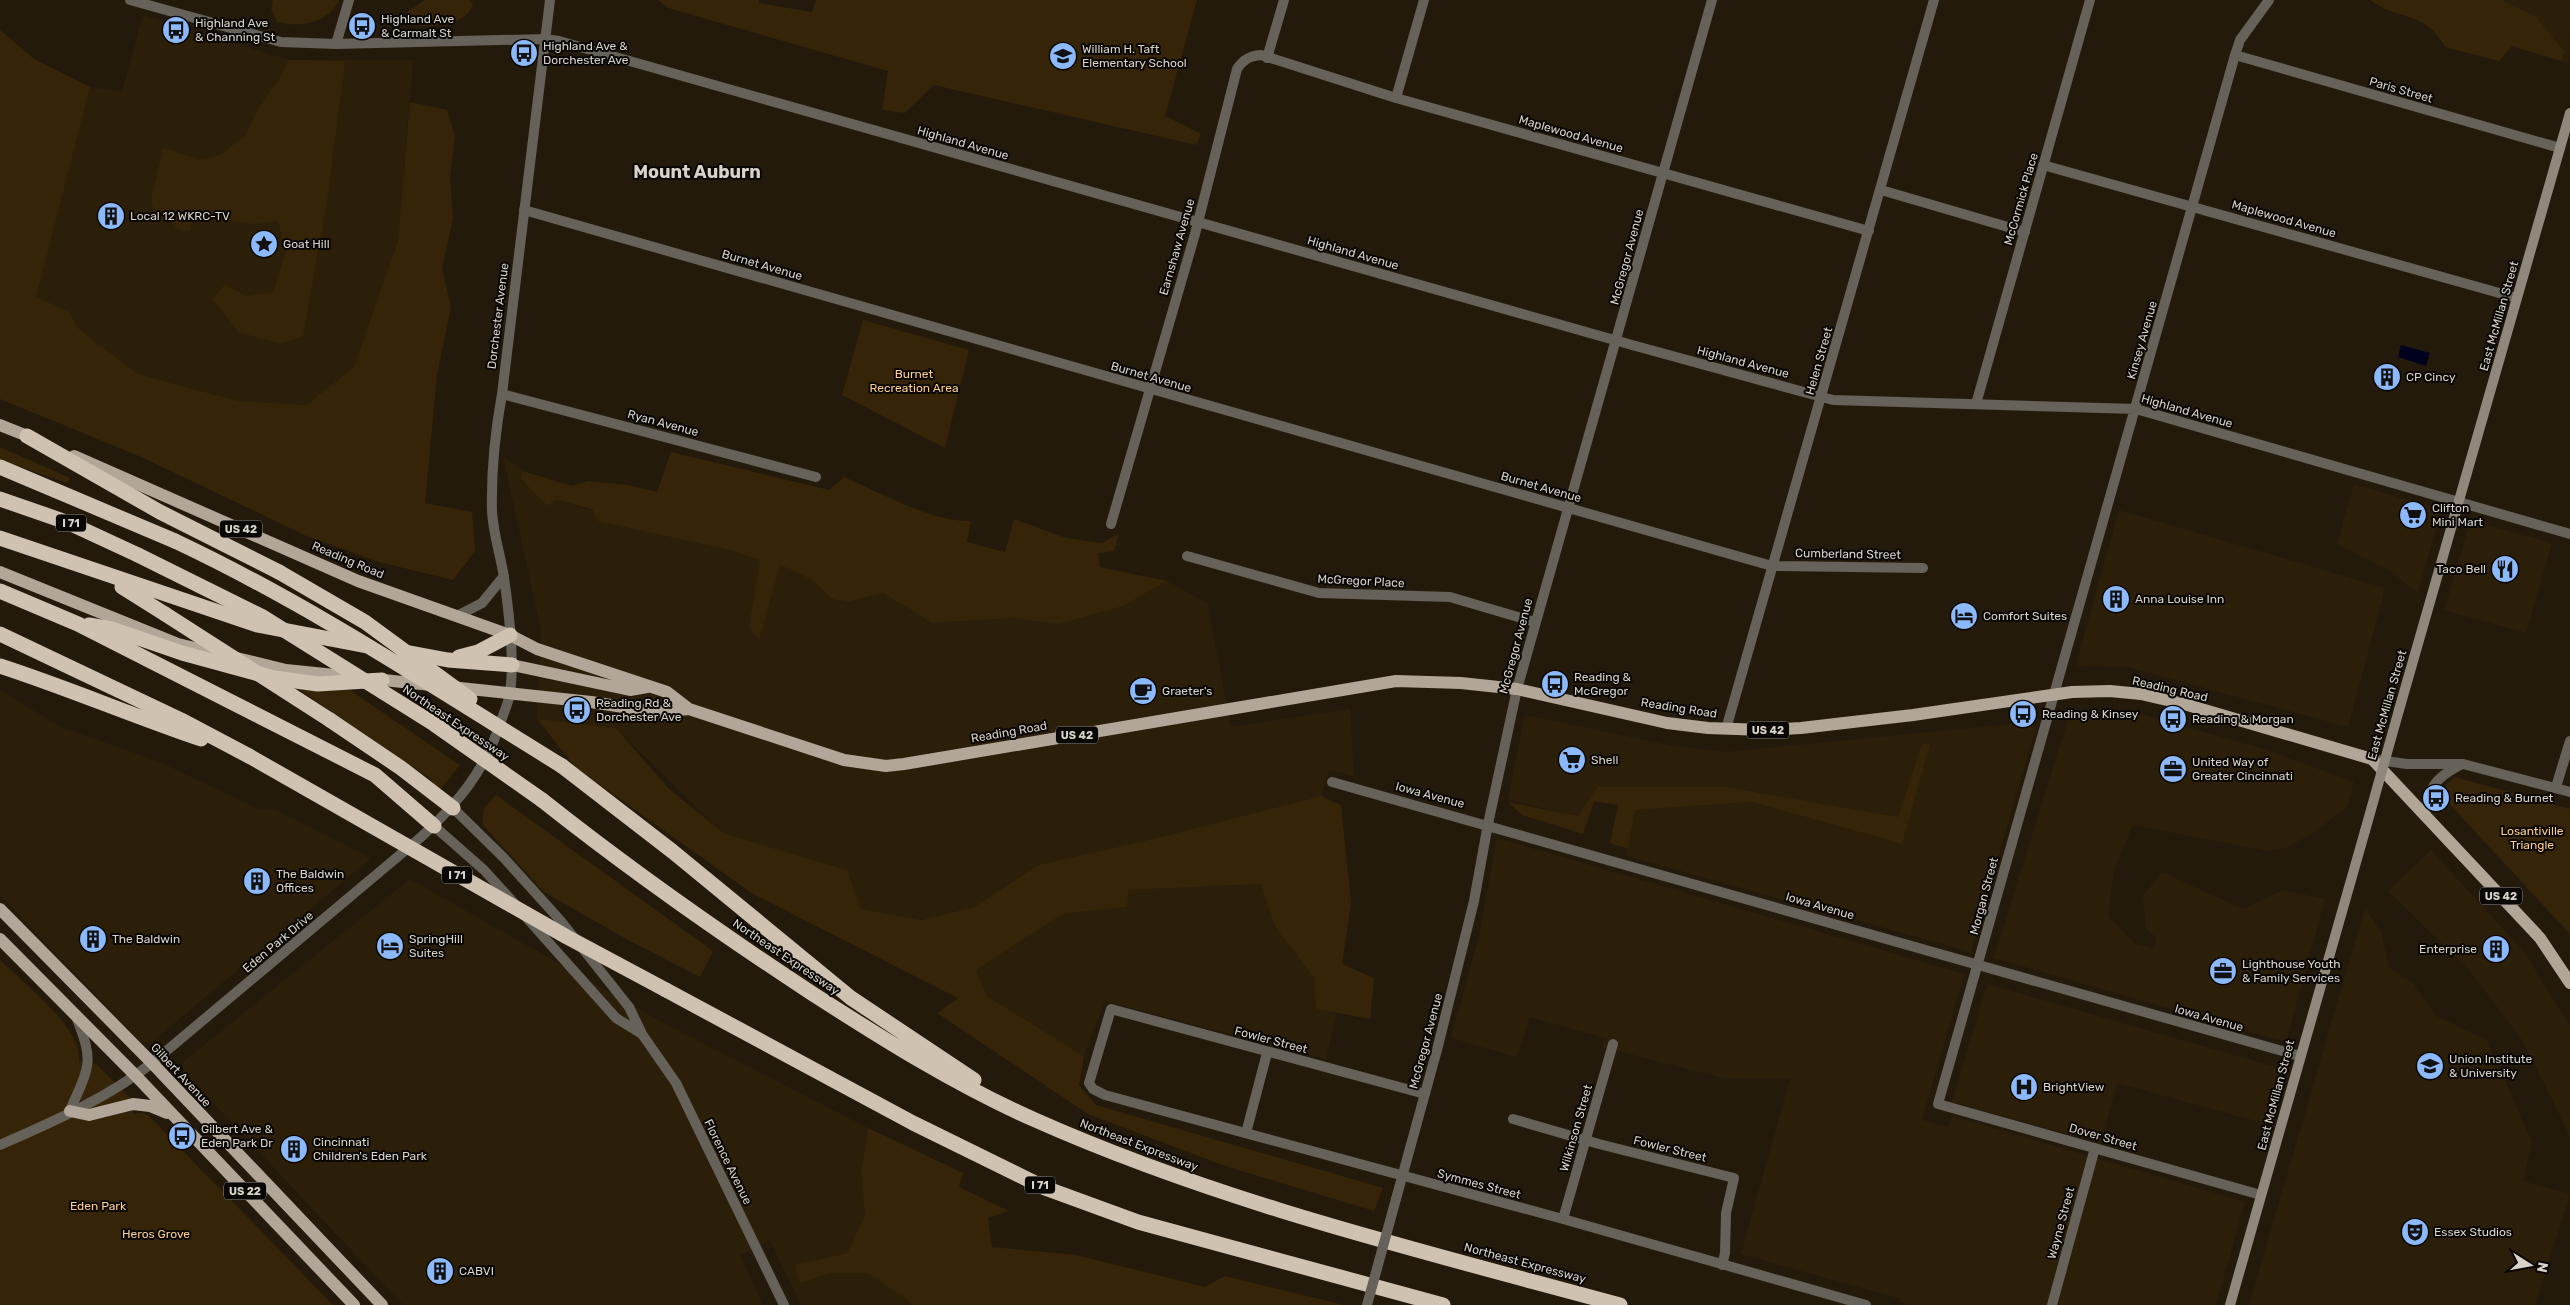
<svg xmlns="http://www.w3.org/2000/svg" width="2570" height="1305" viewBox="0 0 2570 1305" font-family="Rubik,sans-serif">
	<style>
		.built { fill: #2c1f0a }
		.green { fill: #352408 }
		.water { fill: #00021d }
		.lines { fill: none; stroke-linecap: round; stroke-linejoin: round }
		.minor { stroke: #666159; stroke-width: 10 }
		.tertiary { stroke: #666159; stroke-width: 10 }
		.secondary { stroke: #90887c; stroke-width: 10 }
		.primary { stroke: #b1a697; stroke-width: 12 }
		.motorway { stroke: #cfc2b0; stroke-width: 15 }
		.minor-bridge { stroke: #666159; stroke-width: 10 }
		.secondary-bridge { stroke: #90887c; stroke-width: 10 }
		.motorway-bridge { stroke: #cfc2b0; stroke-width: 15 }
		.labels { text-anchor: middle; dominant-baseline: central; stroke-width: 4; stroke-linejoin: round; paint-order: stroke }
		.shield { fill: #0a0603; stroke: #9a958e; stroke-width: 1 }
		.shield-label { font-size: 11px; font-weight: bold; fill: #d8d2c9 }
		.poi-label { font-size: 12px; fill: #d8d2c9; stroke: #0a0603; text-anchor: start }
		.street-label { font-size: 12px; fill: #d8d2c9; stroke: #0a0603 }
		.park-label { font-size: 12px; fill: #facf8e; stroke: #0a0603 }
		.district-label { font-size: 18px; font-weight: bold; fill: #d8d2c9; stroke: #0a0603 }
	</style>
	<rect width="100%" height="100%" fill="#241a0c"/>
	<path class="built" d="M2502,0H2570L2569,63L2561,61L2535,16Z
		M143,15L289,60H413L398,240L354,367L306,405L241,402L138,374L78,328L69,311L35,297L90,87L122,92Z
		M503,456L523,471L520,478L547,506L555,500L592,510L597,521L733,551L780,565L808,576L820,585L831,599L848,602L883,593L932,623L1015,618L1036,620L1123,606L1167,581L1207,603L1231,727L1350,709L1354,776L1329,770L1321,796L1157,838L1038,865L974,907L921,920L861,909L847,870L725,835L616,728L537,719L541,630Z
		M2354,484L2441,510L2418,593L2391,572L2337,544Z
		M2119,510L2385,588L2348,727L2128,667L2078,666L2077,661Z
		M2475,522L2552,543L2526,633L2444,610L2470,523Z
		M0,690L61,727L160,762L260,810L273,808L371,858L152,1042H141L0,895Z
		M2103,710L2133,712L2267,750L2354,782L2347,807L2313,833L2288,847L2268,851L2133,825L2114,869L2108,916L2134,943L2154,949L2156,937L2146,929L2143,896L2162,872L2243,909L2283,890L2325,899L2286,1042L1994,958L2070,713Z
		M1525,715L1673,746L1726,752L2022,723L2036,726L1971,952L1627,856L1635,810L1752,802L1901,844L1929,744L1922,743L1898,817L1726,787H1597L1578,816L1508,800Z
		M1497,838L1964,974L1922,1120L1948,1127L1952,1116L2245,1202L2216,1305H1911L1900,1302L1901,1299L1741,1254L1790,1079L1723,1078L1602,1047L1605,1038L1530,1017L1517,1057L1451,1038L1480,932Z
		M2431,850L2525,953L2570,1027V1136L2523,1041L2469,970L2388,891Z
		M410,879L658,1020L868,1128L861,1172L865,1215L847,1253L795,1265L800,1283L832,1273H867L909,1301L911,1305H801L770,1241L740,1255L763,1305H403L184,1072L183,1062Z
		M1262,884L1275,927L1314,978L1316,1009L1337,1013L1326,1059L1105,1001L1084,1056L987,996L976,970L1064,912L1127,907V890Z
		M2365,908L2381,931L2389,967L2413,984L2436,1016L2487,1040L2532,1142L2523,1181L2570,1194L2535,1305H2249Z
		M1987,984L2282,1069L2267,1124L2117,1083L2101,1143L1952,1102Z"/>
	<path class="green" d="M273,0H339C328,23 300,28 277,22L271,9Z
		M425,0H469L473,4C468,27 418,32 402,20L407,12Z
		M658,0H759V3L812,12L816,0H1197L1165,116L1201,134L1196,145L934,85L905,113L882,110L888,71L668,8Z
		M2370,0H2502L2535,16L2565,52L2561,61L2512,46L2499,61L2445,47C2425,9 2399,22 2370,0Z
		M0,30L34,59L90,87L36,297L69,311L78,328L138,374L238,401L306,405L354,367L398,240L410,102L447,110L455,136L450,177L453,219L442,268L451,307L437,375L425,503L472,512L475,551L453,580L379,562L307,536L139,456L0,399Z
		M289,60L345,61L327,202L303,336L281,344L238,332L213,299L225,284L246,296L273,292L286,251L278,221L253,224L218,218L191,222L190,232L179,230L172,223L156,219L151,200L163,148L203,160L220,155L245,136L259,107L279,79Z
		M863,320L969,350L945,448L842,395Z
		M0,447L70,478L67,483L0,460Z
		M671,452L829,490L844,477C879,492 934,523 971,521L967,542L1005,552L1014,519L1066,538L1102,543L1119,533L1114,551L1098,553L1100,567L1167,581L1123,606L1058,624L1015,618L932,623L883,593L848,602L831,599C817,580 802,574 780,565L759,640L749,627L760,560L733,551L597,521L592,509L556,500L547,506L520,478L523,471L572,486L588,481L628,485L657,492Z
		M294,686L348,689L460,765L441,789L433,784L431,779Z
		M537,719L616,728L668,788L725,834L847,870L861,909L921,920L974,907L1038,865L1157,838L1321,796L1341,805L1351,903L1342,964L1374,978L1370,1019L1316,1009L1314,978L1275,927L1261,884L1128,890L1127,907L1064,913L976,970L987,996L1084,1056L1079,1085L1096,1105L1383,1188L1374,1211L1225,1166L1088,1114L937,1013L958,998L753,894L575,767Z
		M1922,743L1930,744L1902,844L1752,802L1635,810L1628,849L1610,843L1618,805L1594,801L1583,834L1522,815L1508,802L1578,816L1597,787H1726L1898,817Z
		M2455,777L2570,809V934L2443,797L2445,785Z
		M496,795L713,951L700,977L628,940L544,892L482,824L484,808Z
		M0,960C22,982 83,1028 79,1061L96,1064L133,1100V1114L143,1113L149,1116L333,1305H0Z
		M868,1128L963,1173L959,1187L1009,1211L988,1218L992,1247L1076,1255L1205,1287L1225,1276L1344,1305H911L909,1301L867,1273H832L800,1283L795,1265L847,1253L865,1215L861,1172Z"/>
	<path class="water" d="M2401,345L2430,353L2426,366L2398,357Z"/>
	<g class="lines">
		<path class="minor" d="M130,0L281,42L336,44L545,39L559,41L1632,345L1833,400L2136,409L2570,534
			M336,44L349,0
			M2235,55L2560,148
			M1267,58L1284,0
			M1396,98L1424,0
			M2043,165L2517,298
			M1881,190L2025,232
			M524,210L1772,566L1923,568
			M502,394L816,477
			M1976,404L2090,0
			M1111,524L1195,234L1237,69C1243,60 1249,56 1261,55L1396,98L1869,231
			M1187,556L1319,593L1450,597L1535,622
			M1726,729L1934,0
			M1332,782L2300,1056
			M2556,787L2570,741
			M1425,1094L1111,1009L1089,1083L1093,1089L1105,1095L1563,1219L1866,1305
			M1513,1119L1599,1144L1734,1178L1726,1213L1725,1253L1722,1265
			M1246,1133L1267,1053
			M2261,1195L1938,1104L2235,55L2240,40L2269,0
			M1396,1199L1437,1050L1474,901L1488,824L1517,689L1712,0
			M1563,1219L1613,1044
			M2052,1305L2095,1148"/>
		<path class="tertiary" d="M457,616L482,603L504,576
			M2378,760L2407,764H2463L2570,792
			M453,808L504,858L560,920L629,1007L642,1034L676,1083L784,1305
			M2425,815C2429,787 2435,778 2460,765
			M434,826L484,870L514,903
			M525,916L616,1018L642,1034
			M70,1111C75,1097 85,1081 87,1066C90,1049 81,1031 76,1016
			M0,1145C52,1122 108,1098 152,1063L420,838C458,803 485,771 501,721C504,712 509,702 510,692C515,659 509,612 504,578C501,556 493,534 492,511C491,471 495,433 502,394L550,0"/>
		<path class="secondary" d="M2399,710L2570,113
			M2230,1305L2365,831"/>
		<path class="primary" d="M0,425L35,439
			M74,456L358,581L510,635L537,649L667,692L689,709L844,760L886,766L904,764L1396,681L1461,683L1517,689L1667,723L1708,728L1764,730L1801,728L1913,715L2072,692L2110,691L2141,694L2184,704L2372,759L2540,938L2570,983
			M0,572L178,644L286,670L354,677
			M512,665L630,690L647,687
			M374,679L431,685
			M451,687L591,702L656,712L689,709
			M0,909L152,1063L382,1305
			M0,939L136,1076L354,1305
			M70,1111L89,1115L133,1104L150,1106L167,1113"/>
		<path class="motorway" d="M27,436L160,512L279,572
			M0,467L175,541
			M0,499L69,523L138,555
			M0,538L257,625L367,646
			M122,587L165,614
			M0,591L78,624L375,775L434,826
			M89,625L112,629L182,653L274,678L318,684L382,680
			M0,634L181,720L249,756
			M405,652L448,660L512,665
			M459,657L478,652L510,635
			M0,666C68,688 133,716 201,739
			M330,720L401,768L453,808
			M562,766L672,851L851,998L974,1080
			M542,800C629,869 720,933 813,994C883,1039 956,1085 1033,1119C1221,1203 1422,1251 1620,1305
			M666,990L913,1123L1045,1188L1138,1222L1443,1305"/>
		<path class="minor-bridge" d="M1367,1305L1396,1199"/>
		<path class="secondary-bridge" d="M2365,831L2399,710"/>
		<path class="motorway-bridge" d="M175,541C311,605 435,688 562,766
			M138,555L263,617L434,724L542,800
			M279,572L365,622L470,699
			M165,614L330,720
			M249,756L567,937L666,990"/>
	</g>
	<defs>
		<g id="bus-disc" transform="scale(1.4375)"><circle r="9.5" fill="#8cb9fc" stroke="#0a0603"/><path d="M-5-6H5V4H4V6H2V4H-2V6H-4V4H-5ZM-3.5-4V0h7V-4ZM-3.5 1.2v1.5H-2V1.2ZM2 1.2v1.5H3.5V1.2Z" fill="#111"/></g>
		<g id="school-disc" transform="scale(1.4375)"><circle r="9.5" fill="#8cb9fc" stroke="#0a0603"/><path d="M0-5L7-2L0 1L-7-2ZM-4 1L0 2.5L4 1V4Q0 6-4 4Z" fill="#111"/></g>
		<g id="building-disc" transform="scale(1.4375)"><circle r="9.5" fill="#8cb9fc" stroke="#0a0603"/><path d="M-4-6H4V6H1V3H-1V6H-4ZM-2.5-4.3h1.7v1.8h-1.7ZM.8-4.3h1.7v1.8H.8ZM-2.5-1h1.7V.8h-1.7ZM.8-1h1.7V.8H.8Z" fill="#111"/></g>
		<g id="sight-disc" transform="scale(1.4375)"><circle r="9.5" fill="#8cb9fc" stroke="#0a0603"/><path d="M0-6L1.8-2.2L6-1.7L2.9 1.2L3.7 5.4L0 3.3L-3.7 5.4L-2.9 1.2L-6-1.7L-1.8-2.2Z" fill="#111"/></g>
		<g id="supermarket-disc" transform="scale(1.4375)"><circle r="9.5" fill="#8cb9fc" stroke="#0a0603"/><path d="M-6-5.5h2.5l.6 2H6L4.5 2H-2.5L-4.4-4H-6ZM-1.5 3.2a1.3 1.3 0 1 0 .1 0ZM3 3.2a1.3 1.3 0 1 0 .1 0Z" fill="#111"/></g>
		<g id="restaurant-disc" transform="scale(1.4375)"><circle r="9.5" fill="#8cb9fc" stroke="#0a0603"/><path d="M-5-6h1v4h1v-4h1v4h1v-4h1v5L-1.5 .5V6h-2V.5L-5-1ZM5-6V6H3V1.5H1.5Q1.5-4 5-6Z" fill="#111"/></g>
		<g id="hotel-disc" transform="scale(1.4375)"><circle r="9.5" fill="#8cb9fc" stroke="#0a0603"/><path d="M-6-4.5h1.5V1H6V5H4.5V3h-9V5H-6ZM-4 0a1.8 1.8 0 1 1 3.6 0ZM.5 0V-2.5h3Q6-2.5 6 0Z" fill="#111"/></g>
		<g id="cafe-disc" transform="scale(1.4375)"><circle r="9.5" fill="#8cb9fc" stroke="#0a0603"/><path d="M-5.5-4.5H6V0H3Q3 3.5 0 3.5H-2.5Q-5.5 3.5-5.5 0ZM3-3.2v2h1.7v-2ZM-6 4.5H4V6H-6Z" fill="#111"/></g>
		<g id="office-disc" transform="scale(1.4375)"><circle r="9.5" fill="#8cb9fc" stroke="#0a0603"/><path d="M-6-3h4V-5.5h4V-3h4V5H-6ZM-1-4.5V-3h2v-1.5ZM-6 0V1H6V0Z" fill="#111"/></g>
		<g id="university-disc" transform="scale(1.4375)"><circle r="9.5" fill="#8cb9fc" stroke="#0a0603"/><path d="M0-5L7-2L0 1L-7-2ZM-4 1L0 2.5L4 1V4Q0 6-4 4Z" fill="#111"/></g>
		<g id="hospital-disc" transform="scale(1.4375)"><circle r="9.5" fill="#8cb9fc" stroke="#0a0603"/><path d="M-5-5h3v3.5h4V-5h3V5h-3V1.5h-4V5h-3Z" fill="#111"/></g>
		<g id="theatre-disc" transform="scale(1.4375)"><circle r="9.5" fill="#8cb9fc" stroke="#0a0603"/><path d="M-5-5.5Q0-4 5-5.5V0Q5 5 0 6Q-5 5-5 0ZM-3.3-2.5H-1v1.5H-3.3ZM1-2.5H3.3v1.5H1ZM-2.8 1Q0 5.5 2.8 1Z" fill="#111"/></g>
	</defs>
	<g fill-rule="evenodd">
		<use href="#bus-disc" x="362" y="26"/>
		<use href="#bus-disc" x="176" y="30"/>
		<use href="#bus-disc" x="524" y="53"/>
		<use href="#school-disc" x="1063" y="56"/>
		<use href="#building-disc" x="111" y="216"/>
		<use href="#sight-disc" x="264" y="244"/>
		<use href="#building-disc" x="2387" y="377"/>
		<use href="#supermarket-disc" x="2413" y="515"/>
		<use href="#restaurant-disc" x="2505" y="569"/>
		<use href="#building-disc" x="2116" y="599"/>
		<use href="#hotel-disc" x="1964" y="616"/>
		<use href="#bus-disc" x="1555" y="684"/>
		<use href="#cafe-disc" x="1143" y="691"/>
		<use href="#bus-disc" x="577" y="710"/>
		<use href="#bus-disc" x="2023" y="714"/>
		<use href="#bus-disc" x="2173" y="719"/>
		<use href="#supermarket-disc" x="1572" y="760"/>
		<use href="#office-disc" x="2173" y="769"/>
		<use href="#bus-disc" x="2436" y="798"/>
		<use href="#building-disc" x="257" y="881"/>
		<use href="#building-disc" x="93" y="939"/>
		<use href="#hotel-disc" x="390" y="946"/>
		<use href="#building-disc" x="2496" y="949"/>
		<use href="#office-disc" x="2223" y="971"/>
		<use href="#university-disc" x="2430" y="1066"/>
		<use href="#hospital-disc" x="2024" y="1087"/>
		<use href="#bus-disc" x="182" y="1136"/>
		<use href="#building-disc" x="294" y="1149"/>
		<use href="#theatre-disc" x="2415" y="1232"/>
		<use href="#building-disc" x="440" y="1271"/>
	</g>
	<g class="labels">
		<g class="shield">
			<rect x="56" y="514.5" width="30" height="17" rx="4"/>
			<rect x="220" y="520.5" width="42" height="17" rx="4"/>
			<rect x="1747" y="721.5" width="42" height="17" rx="4"/>
			<rect x="1056" y="726.5" width="42" height="17" rx="4"/>
			<rect x="442" y="866.5" width="30" height="17" rx="4"/>
			<rect x="2480" y="887.5" width="42" height="17" rx="4"/>
			<rect x="1025" y="1176.5" width="30" height="17" rx="4"/>
			<rect x="224" y="1182.5" width="42" height="17" rx="4"/>
		</g>
		<g class="shield-label">
			<text x="71" y="523">I 71</text>
			<text x="241" y="529">US 42</text>
			<text x="1768" y="730">US 42</text>
			<text x="1077" y="735">US 42</text>
			<text x="457" y="875">I 71</text>
			<text x="2501" y="896">US 42</text>
			<text x="1040" y="1185">I 71</text>
			<text x="245" y="1191">US 22</text>
		</g>
		<g class="poi-label">
			<text x="381" y="19">Highland Ave<tspan x="381" dy="14">&amp; Carmalt St</tspan></text>
			<text x="195" y="23">Highland Ave<tspan x="195" dy="14">&amp; Channing St</tspan></text>
			<text x="543" y="46">Highland Ave &amp;<tspan x="543" dy="14">Dorchester Ave</tspan></text>
			<text x="1082" y="49">William H. Taft<tspan x="1082" dy="14">Elementary School</tspan></text>
			<text x="130" y="216">Local 12 WKRC-TV</text>
			<text x="283" y="244">Goat Hill</text>
			<text x="2406" y="377">CP Cincy</text>
			<text x="2432" y="508">Clifton<tspan x="2432" dy="14">Mini Mart</tspan></text>
			<text x="2486" y="569" text-anchor="end">Taco Bell</text>
			<text x="2135" y="599">Anna Louise Inn</text>
			<text x="1983" y="616">Comfort Suites</text>
			<text x="1574" y="677">Reading &amp;<tspan x="1574" dy="14">McGregor</tspan></text>
			<text x="1162" y="691">Graeter's</text>
			<text x="596" y="703">Reading Rd &amp;<tspan x="596" dy="14">Dorchester Ave</tspan></text>
			<text x="2042" y="714">Reading &amp; Kinsey</text>
			<text x="2192" y="719">Reading &amp; Morgan</text>
			<text x="1591" y="760">Shell</text>
			<text x="2192" y="762">United Way of<tspan x="2192" dy="14">Greater Cincinnati</tspan></text>
			<text x="2455" y="798">Reading &amp; Burnet</text>
			<text x="276" y="874">The Baldwin<tspan x="276" dy="14">Offices</tspan></text>
			<text x="112" y="939">The Baldwin</text>
			<text x="409" y="939">SpringHill<tspan x="409" dy="14">Suites</tspan></text>
			<text x="2477" y="949" text-anchor="end">Enterprise</text>
			<text x="2242" y="964">Lighthouse Youth<tspan x="2242" dy="14">&amp; Family Services</tspan></text>
			<text x="2449" y="1059">Union Institute<tspan x="2449" dy="14">&amp; University</tspan></text>
			<text x="2043" y="1087">BrightView</text>
			<text x="201" y="1129">Gilbert Ave &amp;<tspan x="201" dy="14">Eden Park Dr</tspan></text>
			<text x="313" y="1142">Cincinnati<tspan x="313" dy="14">Children's Eden Park</tspan></text>
			<text x="2434" y="1232">Essex Studios</text>
			<text x="459" y="1271">CABVI</text>
		</g>
		<g class="street-label">
			<text transform="translate(2401 90) rotate(16)">Paris Street</text>
			<text transform="translate(1571 134) rotate(16)">Maplewood Avenue</text>
			<text transform="translate(963 143) rotate(16)">Highland Avenue</text>
			<text transform="translate(2021 199) rotate(-74)">McCormick Place</text>
			<text transform="translate(2284 219) rotate(16)">Maplewood Avenue</text>
			<text transform="translate(1177 247) rotate(-74)">Earnshaw Avenue</text>
			<text transform="translate(1353 253) rotate(16)">Highland Avenue</text>
			<text transform="translate(1627 257) rotate(-75)">McGregor Avenue</text>
			<text transform="translate(762 265) rotate(16)">Burnet Avenue</text>
			<text transform="translate(498 316) rotate(-83)">Dorchester Avenue</text>
			<text transform="translate(2499 316) rotate(-74)">East McMillan Street</text>
			<text transform="translate(2142 340) rotate(-74)">Kinsey Avenue</text>
			<text transform="translate(1819 361) rotate(-74)">Helen Street</text>
			<text transform="translate(1743 362) rotate(15)">Highland Avenue</text>
			<text transform="translate(1151 377) rotate(16)">Burnet Avenue</text>
			<text transform="translate(2187 411) rotate(16)">Highland Avenue</text>
			<text transform="translate(663 423) rotate(15)">Ryan Avenue</text>
			<text transform="translate(1541 487) rotate(16)">Burnet Avenue</text>
			<text transform="translate(1848 554) rotate(1)">Cumberland Street</text>
			<text transform="translate(348 560) rotate(23)">Reading Road</text>
			<text transform="translate(1361 581) rotate(3)">McGregor Place</text>
			<text transform="translate(1516 646) rotate(-75)">McGregor Avenue</text>
			<text transform="translate(2170 689) rotate(13)">Reading Road</text>
			<text transform="translate(2387 705) rotate(-74)">East McMillan Street</text>
			<text transform="translate(1679 708) rotate(9)">Reading Road</text>
			<text transform="translate(456 723) rotate(34)">Northeast Expressway</text>
			<text transform="translate(1009 732) rotate(-10)">Reading Road</text>
			<text transform="translate(1430 795) rotate(15)">Iowa Avenue</text>
			<text transform="translate(1984 896) rotate(-75)">Morgan Street</text>
			<text transform="translate(1820 906) rotate(16)">Iowa Avenue</text>
			<text transform="translate(278 942) rotate(-40)">Eden Park Drive</text>
			<text transform="translate(786 957) rotate(34)">Northeast Expressway</text>
			<text transform="translate(2209 1018) rotate(16)">Iowa Avenue</text>
			<text transform="translate(1271 1040) rotate(15)">Fowler Street</text>
			<text transform="translate(1426 1041) rotate(-75)">McGregor Avenue</text>
			<text transform="translate(181 1075) rotate(47)">Gilbert Avenue</text>
			<text transform="translate(2276 1095) rotate(-75)">East McMillan Street</text>
			<text transform="translate(1576 1128) rotate(-74)">Wilkinson Street</text>
			<text transform="translate(2103 1137) rotate(16)">Dover Street</text>
			<text transform="translate(1139 1145) rotate(21)">Northeast Expressway</text>
			<text transform="translate(1670 1149) rotate(14)">Fowler Street</text>
			<text transform="translate(728 1162) rotate(64)">Florence Avenue</text>
			<text transform="translate(1479 1184) rotate(15)">Symmes Street</text>
			<text transform="translate(2061 1223) rotate(-75)">Wayne Street</text>
			<text transform="translate(1525 1263) rotate(15)">Northeast Expressway</text>
		</g>
		<g class="park-label">
			<text x="914" y="374">Burnet<tspan x="914" dy="14">Recreation Area</tspan></text>
			<text x="2532" y="831">Losantiville<tspan x="2532" dy="14">Triangle</tspan></text>
			<text x="98" y="1206">Eden Park</text>
			<text x="156" y="1234">Heros Grove</text>
		</g>
		<g class="district-label">
			<text x="697" y="172">Mount Auburn</text>
		</g>
	</g>
	<g transform="translate(2530 1265) rotate(101)" stroke="#0a0603" stroke-width="4" paint-order="stroke">
	<path d="M0-4L9 19L0 12L-9 19Z" fill="#d8d2c9"/>
	<text y="-8" font-size="14" font-weight="bold" text-anchor="middle" fill="#d8d2c9">N</text>
	</g>
</svg>
